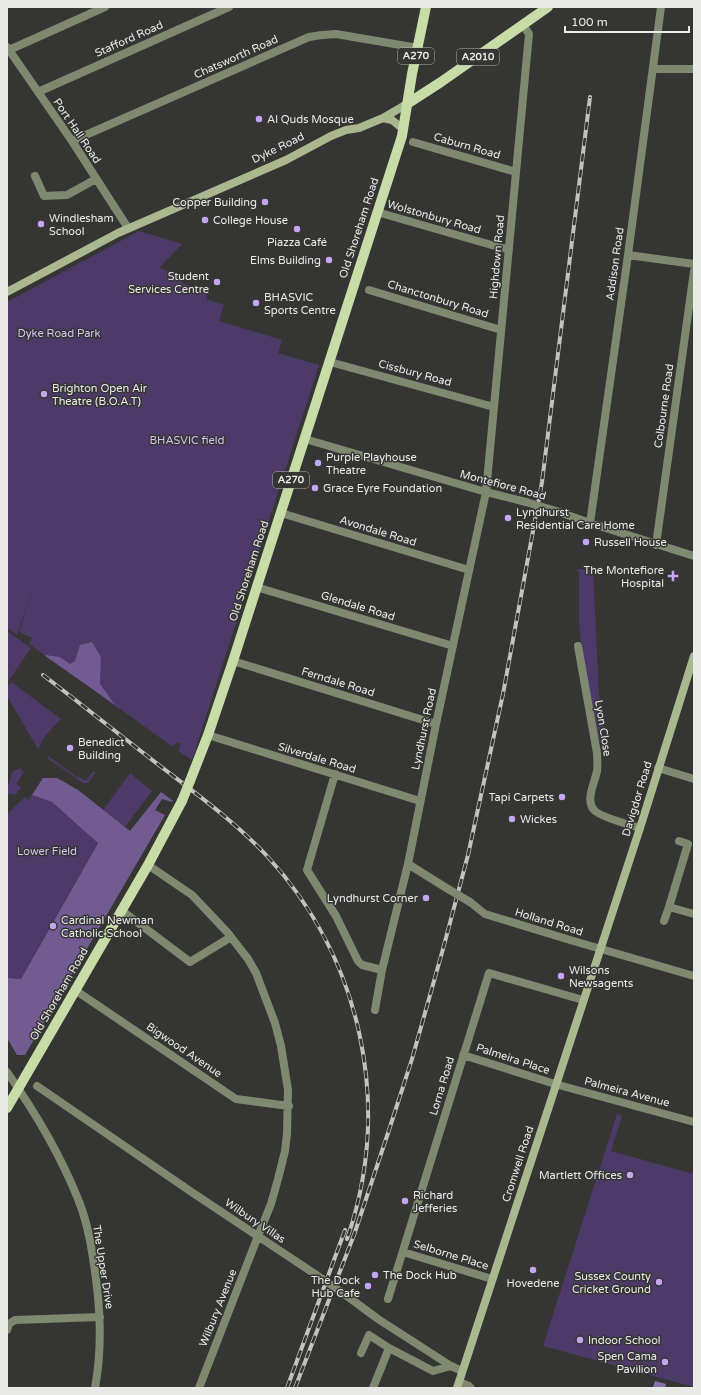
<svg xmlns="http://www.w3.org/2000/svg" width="701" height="1395" viewBox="0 0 701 1395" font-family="'Varela Round',sans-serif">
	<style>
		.green { fill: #4d3a68 }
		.forest { fill: #715b91 }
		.water { fill: #8972aa }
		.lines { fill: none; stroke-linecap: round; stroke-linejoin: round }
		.street { stroke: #7f8970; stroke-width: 8 }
		.secondary { stroke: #a9b88f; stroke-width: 8 }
		.primary { stroke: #c8dca7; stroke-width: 10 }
		.rail-casing { stroke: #c2c3c1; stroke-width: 4 }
		.rail { stroke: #353634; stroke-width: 2.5; stroke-dasharray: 8; stroke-linecap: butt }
		.street-bridge { stroke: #7f8970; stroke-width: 8 }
		.primary-bridge { stroke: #c8dca7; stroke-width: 10 }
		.poi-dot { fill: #c5a7f1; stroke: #353634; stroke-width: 1.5 }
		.labels { text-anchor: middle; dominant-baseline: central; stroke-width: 3; stroke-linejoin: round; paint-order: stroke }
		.shield { fill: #353634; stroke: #b3b4b2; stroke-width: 1 }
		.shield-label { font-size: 10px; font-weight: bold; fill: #e9eae8 }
		.street-label { font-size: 11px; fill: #e9eae8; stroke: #353634 }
		.poi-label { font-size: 11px; fill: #e9eae8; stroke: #353634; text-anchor: start }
		.park-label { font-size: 11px; fill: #d5c3f3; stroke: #353634 }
	</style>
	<rect width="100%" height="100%" fill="#353634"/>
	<path class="green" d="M139,231L182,244L159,268L184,277L182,283L208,292L206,299L224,305L219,321L282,340L278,353L319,365L192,760L178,751L181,745L177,742L173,747L29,644L32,638L19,632L34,583L17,635L7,628V302Z
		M576,569L593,570L599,695L601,703L604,740L599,741L584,666L579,624V573Z
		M7,631L31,648L7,683Z
		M11,682L61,719L45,736L38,749L7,696V688Z
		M48,756L78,778L79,777L86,781L93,771L96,772L88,783H83L47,758Z
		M20,768L24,772L16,784L21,787L15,795L9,794L7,792V785L9,784L12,772Z
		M130,773L152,791L125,827L103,810Z
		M32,795L52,802L98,842L21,979L7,978V814L25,797L28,800Z
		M617,1114L622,1116L611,1151L694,1174V1387L543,1346Z"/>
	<path class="forest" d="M92,642L101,657L100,684L115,705L44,655L60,657L70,664L75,661L80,645Z
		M43,778H57L78,790L130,831L161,792L173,801L172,802L162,799L155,810L165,815L25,1055H17L7,1038V978L21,979L98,843L52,802L32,795Z"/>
	<path class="water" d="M655,1381L666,1384L665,1388L653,1387Z"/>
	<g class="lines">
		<path class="street" d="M7,47L72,141L128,228
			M9,50L105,7
			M653,69H694
			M38,92L229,7
			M72,141L309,37L322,35L336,34L418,48
			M413,142L516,172
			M35,176L44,196L67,195L96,179
			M377,212L502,248L509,249
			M628,255L694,264
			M369,290L501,330
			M330,362L494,407
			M305,439L486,492L526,502
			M556,511L590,523L694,556
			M281,513L469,570
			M590,523L628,255L661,7
			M656,545L694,271
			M256,587L453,646
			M578,646L597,753C597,759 598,765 597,771C595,782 585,800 594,810C600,817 630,825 640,828
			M233,661L436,724
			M208,735L420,801
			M658,768L694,779
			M335,774L307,870L336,916L358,961L362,965L382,970
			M679,841L688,844L669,907L694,914
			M408,864L448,889
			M148,865L192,895L227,932L248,959L256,973L275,1023L281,1046L288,1090L287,1134L285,1151L278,1179L271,1204L258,1236L199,1388
			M470,902L485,914L570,940L694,976
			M121,910L190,962L231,937
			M664,921L669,907
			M75,990L236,1099L289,1106
			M375,1010L382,970L408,864L436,724L486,492L529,34L523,25
			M463,1055L555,1084L694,1122
			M7,1072C35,1112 60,1154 78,1199C86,1218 90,1238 93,1258C100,1302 103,1344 95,1388
			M37,1086L193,1193L315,1274
			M403,1252L492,1279
			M347,1296L378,1319L451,1366L462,1371
			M388,1299L489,973L583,1000
			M7,1330L9,1324L15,1320L100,1317
			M361,1353L369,1335L389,1348
			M459,1382L469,1386L471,1388
			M373,1388L389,1348L433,1371L451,1366"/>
		<path class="secondary" d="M383,118L392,120L403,129
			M7,292L118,233L286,160L331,136L346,130L359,128L383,118L407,104
			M457,1388L640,828L694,656"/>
		<path class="primary" d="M407,104L441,82L548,7
			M190,781L208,735L233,661L402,136L412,74L426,7
			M7,1108L148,865L182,801"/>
		<g class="rail-casing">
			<path id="rail" d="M43,675C85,707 126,740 168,772C202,798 237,824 267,856C362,959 393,1106 347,1239
				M287,1388L345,1230
				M295,1388L354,1235L389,1130L412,1059L443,949L468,855L503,694L542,482L590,97"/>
		</g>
		<use href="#rail" class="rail"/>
		<path class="street-bridge" d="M526,502L556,511
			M448,889L470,902
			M315,1274L347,1296"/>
		<path class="primary-bridge" d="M182,801L190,781"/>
	</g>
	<g class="poi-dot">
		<circle cx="259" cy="119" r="4"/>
		<circle cx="265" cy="202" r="4"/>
		<circle cx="205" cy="220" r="4"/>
		<circle cx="41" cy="224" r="4"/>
		<circle cx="297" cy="229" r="4"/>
		<circle cx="329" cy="260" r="4"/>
		<circle cx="217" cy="282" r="4"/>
		<circle cx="256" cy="303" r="4"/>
		<circle cx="44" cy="394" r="4"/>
		<circle cx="318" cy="463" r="4"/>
		<circle cx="315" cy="488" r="4"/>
		<circle cx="508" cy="518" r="4"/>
		<circle cx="586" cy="542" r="4"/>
		<path d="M671 570h4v4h4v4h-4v4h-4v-4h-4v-4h4z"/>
		<circle cx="70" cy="748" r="4"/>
		<circle cx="562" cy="797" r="4"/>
		<circle cx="512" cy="819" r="4"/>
		<circle cx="426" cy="898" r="4"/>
		<circle cx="53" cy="926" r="4"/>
		<circle cx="561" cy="976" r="4"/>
		<circle cx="630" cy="1175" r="4"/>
		<circle cx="405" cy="1201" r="4"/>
		<circle cx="533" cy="1270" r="4"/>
		<circle cx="375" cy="1275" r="4"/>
		<circle cx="659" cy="1282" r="4"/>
		<circle cx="368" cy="1286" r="4"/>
		<circle cx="580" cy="1340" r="4"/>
		<circle cx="665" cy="1362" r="4"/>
	</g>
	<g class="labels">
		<g class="shield">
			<rect x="398" y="48" width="36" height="16" rx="3"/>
			<rect x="457" y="49" width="42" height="16" rx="3"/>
			<rect x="273" y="472" width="36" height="16" rx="3"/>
		</g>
		<g class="shield-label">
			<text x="416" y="56">A270</text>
			<text x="478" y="57">A2010</text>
			<text x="291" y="480">A270</text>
		</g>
		<g class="street-label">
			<text transform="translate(129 39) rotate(-24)">Stafford Road</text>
			<text transform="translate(236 57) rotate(-24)">Chatsworth Road</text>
			<text transform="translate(77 131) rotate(56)">Port Hall Road</text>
			<text transform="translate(467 146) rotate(16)">Caburn Road</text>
			<text transform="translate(278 148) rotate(-26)">Dyke Road</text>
			<text transform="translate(434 217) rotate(16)">Wolstonbury Road</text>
			<text transform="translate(359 228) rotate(-72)">Old Shoreham Road</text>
			<text transform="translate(497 257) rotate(-85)">Highdown Road</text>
			<text transform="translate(615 264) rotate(-82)">Addison Road</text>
			<text transform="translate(438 299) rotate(17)">Chanctonbury Road</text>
			<text transform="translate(415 373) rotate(15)">Cissbury Road</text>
			<text transform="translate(664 406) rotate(-82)">Colbourne Road</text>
			<text transform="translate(503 485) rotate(15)">Montefiore Road</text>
			<text transform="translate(378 531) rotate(17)">Avondale Road</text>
			<text transform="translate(249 571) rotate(-72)">Old Shoreham Road</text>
			<text transform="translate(358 606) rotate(17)">Glendale Road</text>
			<text transform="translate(338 682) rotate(17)">Ferndale Road</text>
			<text transform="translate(603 728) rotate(81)">Lyon Close</text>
			<text transform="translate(424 729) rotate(-78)">Lyndhurst Road</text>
			<text transform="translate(317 758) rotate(17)">Silverdale Road</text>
			<text transform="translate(637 799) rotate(-73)">Davigdor Road</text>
			<text transform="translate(549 922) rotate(17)">Holland Road</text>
			<text transform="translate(59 994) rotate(-60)">Old Shoreham Road</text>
			<text transform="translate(184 1050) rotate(34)">Bigwood Avenue</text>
			<text transform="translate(513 1059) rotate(18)">Palmeira Place</text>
			<text transform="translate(442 1086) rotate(-73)">Lorna Road</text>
			<text transform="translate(627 1092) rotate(15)">Palmeira Avenue</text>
			<text transform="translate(518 1164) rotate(-72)">Cromwell Road</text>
			<text transform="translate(255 1221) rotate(34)">Wilbury Villas</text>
			<text transform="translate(451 1255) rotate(17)">Selborne Place</text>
			<text transform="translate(103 1267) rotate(81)">The Upper Drive</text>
			<text transform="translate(218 1308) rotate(-68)">Wilbury Avenue</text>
		</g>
		<g class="poi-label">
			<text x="267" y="119">Al Quds Mosque</text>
			<text x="257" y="202" text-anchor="end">Copper Building</text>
			<text x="49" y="218">Windlesham<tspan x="49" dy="13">School</tspan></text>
			<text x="213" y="220">College House</text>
			<text x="297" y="242" text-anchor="middle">Piazza Café</text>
			<text x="321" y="260" text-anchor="end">Elms Building</text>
			<text x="209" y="276" text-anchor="end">Student<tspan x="209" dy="13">Services Centre</tspan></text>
			<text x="264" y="297">BHASVIC<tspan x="264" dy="13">Sports Centre</tspan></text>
			<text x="52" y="388">Brighton Open Air<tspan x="52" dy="13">Theatre (B.O.A.T)</tspan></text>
			<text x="326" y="457">Purple Playhouse<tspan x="326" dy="13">Theatre</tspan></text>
			<text x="323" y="488">Grace Eyre Foundation</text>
			<text x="516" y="512">Lyndhurst<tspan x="516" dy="13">Residential Care Home</tspan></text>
			<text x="594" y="542">Russell House</text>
			<text x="664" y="570" text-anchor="end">The Montefiore<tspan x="664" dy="13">Hospital</tspan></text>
			<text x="78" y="742">Benedict<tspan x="78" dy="13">Building</tspan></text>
			<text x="554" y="797" text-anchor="end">Tapi Carpets</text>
			<text x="520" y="819">Wickes</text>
			<text x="418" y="898" text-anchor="end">Lyndhurst Corner</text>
			<text x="61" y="920">Cardinal Newman<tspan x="61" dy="13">Catholic School</tspan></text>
			<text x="569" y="970">Wilsons<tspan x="569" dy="13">Newsagents</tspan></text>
			<text x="622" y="1175" text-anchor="end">Martlett Offices</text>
			<text x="413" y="1195">Richard<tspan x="413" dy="13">Jefferies</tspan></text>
			<text x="383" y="1275">The Dock Hub</text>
			<text x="651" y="1276" text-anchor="end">Sussex County<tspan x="651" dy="13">Cricket Ground</tspan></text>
			<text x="360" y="1280" text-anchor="end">The Dock<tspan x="360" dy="13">Hub Cafe</tspan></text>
			<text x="533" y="1283" text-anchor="middle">Hovedene</text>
			<text x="588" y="1340">Indoor School</text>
			<text x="657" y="1356" text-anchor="end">Spen Cama<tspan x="657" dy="13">Pavilion</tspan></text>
		</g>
		<g class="park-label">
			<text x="59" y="333">Dyke Road Park</text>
			<text x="187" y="440">BHASVIC field</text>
			<text x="47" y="851">Lower Field</text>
		</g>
	</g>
	<rect width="701" height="1395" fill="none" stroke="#e9eae8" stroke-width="16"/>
	<path d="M565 26v6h124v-6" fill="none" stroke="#e9eae8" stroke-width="2"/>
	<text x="571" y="26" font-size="12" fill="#e9eae8" stroke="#353634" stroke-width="3" paint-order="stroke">100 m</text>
</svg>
